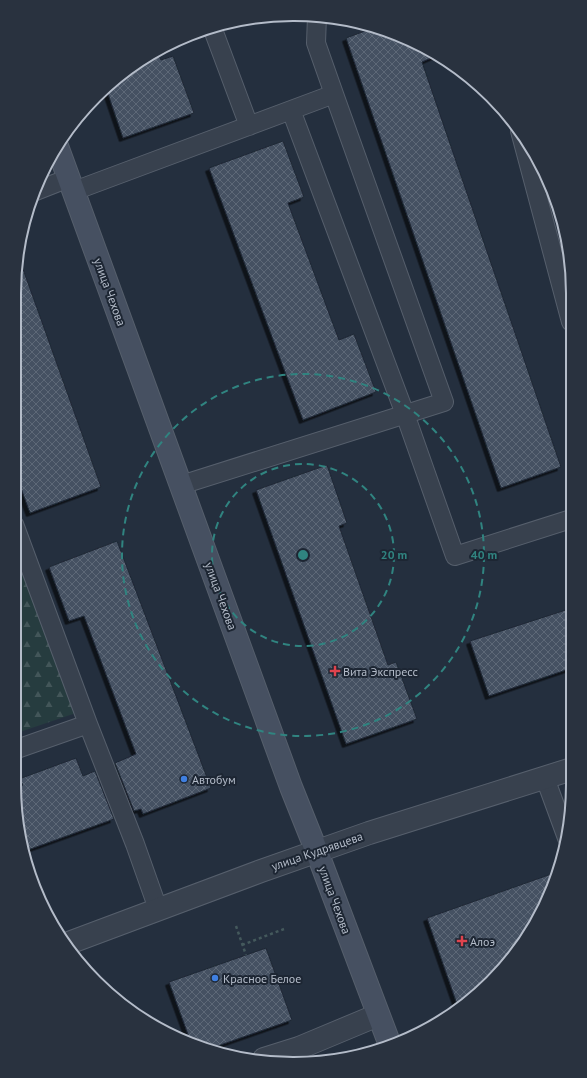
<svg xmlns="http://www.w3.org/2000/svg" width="587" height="1078" viewBox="0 0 587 1078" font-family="'PT Sans',sans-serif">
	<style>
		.forest { fill: url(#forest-firs) }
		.building { fill: url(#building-cross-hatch); stroke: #1f2835; filter: url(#shadow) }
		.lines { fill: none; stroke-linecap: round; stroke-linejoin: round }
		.lane-casing { stroke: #565f6c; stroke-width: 20 }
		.street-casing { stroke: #565f6c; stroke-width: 24 }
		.secondary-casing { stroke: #565f6c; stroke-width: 24 }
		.path { stroke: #44595c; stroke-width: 2.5; stroke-dasharray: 3 3; stroke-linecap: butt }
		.lane { stroke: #38414e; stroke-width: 18 }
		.street { stroke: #38414e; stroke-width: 22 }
		.secondary { stroke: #465061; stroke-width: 22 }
		.ring { fill: none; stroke: #308480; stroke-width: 2; stroke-dasharray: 7 5 }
		.health-dot { fill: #e0444e; stroke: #1d2633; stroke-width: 1.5 }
		.shop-dot { fill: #3f7fe0; stroke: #1d2633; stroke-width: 1.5 }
		.labels { text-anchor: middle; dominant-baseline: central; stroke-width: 4; stroke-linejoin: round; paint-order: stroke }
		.street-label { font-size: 12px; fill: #b4bcc9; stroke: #1d2633 }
		.poi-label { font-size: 12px; fill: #b4bcc9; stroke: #1d2633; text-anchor: start }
		.rim { fill: none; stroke: #b4bcc9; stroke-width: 2 }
		.centre { fill: #308480; stroke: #1d2633; stroke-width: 2 }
		.ring-label { font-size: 12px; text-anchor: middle; font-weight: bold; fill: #308480; stroke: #1d2633; stroke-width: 4; stroke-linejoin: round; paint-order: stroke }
	</style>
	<defs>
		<pattern id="forest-firs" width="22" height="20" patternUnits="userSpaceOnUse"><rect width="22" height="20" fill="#263c3f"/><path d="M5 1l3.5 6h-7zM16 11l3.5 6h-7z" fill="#435659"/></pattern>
		<pattern id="building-cross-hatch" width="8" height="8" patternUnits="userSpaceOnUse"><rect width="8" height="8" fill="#455162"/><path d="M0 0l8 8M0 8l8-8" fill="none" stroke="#5d6877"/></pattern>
		<filter id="shadow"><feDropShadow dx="-3.5" dy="3.5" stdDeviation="0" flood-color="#0009"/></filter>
	</defs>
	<rect width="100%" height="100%" fill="#242f3e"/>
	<path class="forest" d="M14,550L76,713L14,734Z"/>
	<path class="building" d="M376,27L383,29L433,51L438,55L422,62L561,467L501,488L346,38Z
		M157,51L161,60L173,56L194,113L123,138L106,88L123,72Z
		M283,141L304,197L288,203L339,340L354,334L376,392L303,420L209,168Z
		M18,255L101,487L30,513L14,469L15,275Z
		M327,465L347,523L339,526L388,665L396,662L417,719L346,744L256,490Z
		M117,541L211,788L143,814L141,809L134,811L115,763L136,754L84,616L69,621L49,567Z
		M572,608V668L489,696L470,641Z
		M76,758L83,776L95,771L114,819L25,851L15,788L23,785L19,779Z
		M557,872L536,924L478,994L458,1007L427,918Z
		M266,948L292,1020L209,1049L190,1040L169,982Z"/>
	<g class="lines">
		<g class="lane-casing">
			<path id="lane" d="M212,27L249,126
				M291,110L405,414L455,556L571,519
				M520,131L571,322
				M36,191L69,178
				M74,191L334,94L316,43L317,16
				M181,485L444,402L334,94
				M14,524L88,724L135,844L158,909
				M14,750L88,724
				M545,778L567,838"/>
		</g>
		<g class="street-casing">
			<path id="street" d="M66,944L261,871L369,833L572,769
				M264,1059L299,1048L378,1015"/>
		</g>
		<g class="secondary-casing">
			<path id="secondary" d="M57,146L291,787L317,852L390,1045"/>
		</g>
		<path class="path" d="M236,926L246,955
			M242,945L284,929"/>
		<use href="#lane" class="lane"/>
		<use href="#street" class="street"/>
		<use href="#secondary" class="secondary"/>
	</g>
	<g class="ring">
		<circle cx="303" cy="555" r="91"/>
		<circle cx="303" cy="555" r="181"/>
	</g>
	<g class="health-dot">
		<path d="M333 665h4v4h4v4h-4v4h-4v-4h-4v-4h4z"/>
		<path d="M460 935h4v4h4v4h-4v4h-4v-4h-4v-4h4z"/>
	</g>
	<g class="shop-dot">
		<circle cx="184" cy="779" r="4"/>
		<circle cx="215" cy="978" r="4"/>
	</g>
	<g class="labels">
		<g class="street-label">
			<text transform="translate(110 292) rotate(70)">улица Чехова</text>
			<text transform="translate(221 596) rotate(70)">улица Чехова</text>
			<text transform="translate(317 851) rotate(-19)">улица Кудрявцева</text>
			<text transform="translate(335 900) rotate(70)">улица Чехова</text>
		</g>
		<g class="poi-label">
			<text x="343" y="671">Вита Экспресс</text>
			<text x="192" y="779">Автобум</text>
			<text x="470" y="941">Алоэ</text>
			<text x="223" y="978">Красное Белое</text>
		</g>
	</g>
	<path d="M0 0H587V1078H0ZM293 21H294A272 272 0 0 1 566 293V785A272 272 0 0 1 294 1057H293A272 272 0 0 1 21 785V293A272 272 0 0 1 293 21Z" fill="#29323f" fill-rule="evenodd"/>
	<path class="rim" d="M293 21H294A272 272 0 0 1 566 293V785A272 272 0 0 1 294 1057H293A272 272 0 0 1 21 785V293A272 272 0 0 1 293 21Z"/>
	<circle cx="303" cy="555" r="6" class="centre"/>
	<g class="ring-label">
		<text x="394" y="559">20 m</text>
		<text x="484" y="559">40 m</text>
	</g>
</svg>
